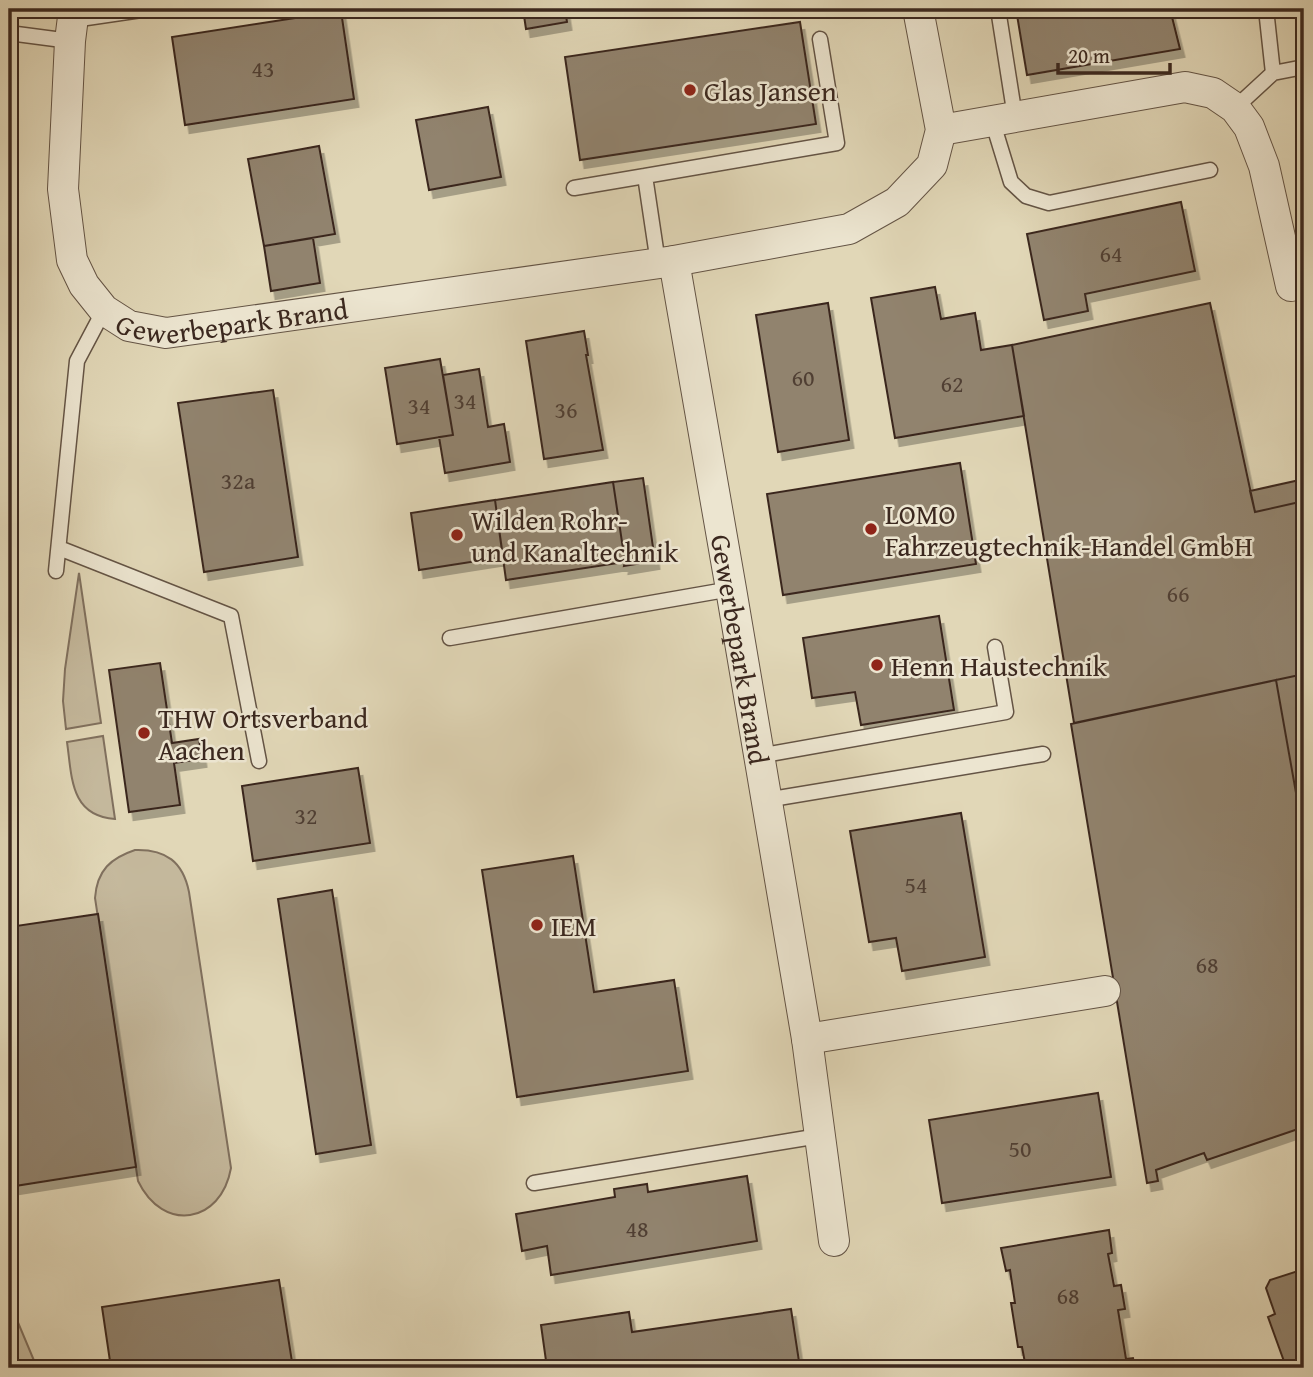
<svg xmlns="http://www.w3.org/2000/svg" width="1313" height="1377" viewBox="0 0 1313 1377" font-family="'Gentium Book Plus',serif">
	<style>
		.green { fill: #c5b99d; stroke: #80705e; stroke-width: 2 }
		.building { fill: #91836e; stroke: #3b281f; stroke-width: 2; filter: url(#shadow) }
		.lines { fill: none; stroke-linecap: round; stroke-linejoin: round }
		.service-casing { stroke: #645445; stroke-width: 17 }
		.minor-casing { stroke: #645445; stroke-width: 32 }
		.service { stroke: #ece5d0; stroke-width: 14 }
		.minor { stroke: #ece5d0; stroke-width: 30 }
		.poi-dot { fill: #8f2418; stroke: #ece5d0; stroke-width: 2.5 }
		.labels { text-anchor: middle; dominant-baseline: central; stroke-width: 5; stroke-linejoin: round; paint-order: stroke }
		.number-label { font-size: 24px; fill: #503f33 }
		.poi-label { font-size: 28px; fill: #3b281f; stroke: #ece5d0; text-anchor: start }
		.street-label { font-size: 28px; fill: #3b281f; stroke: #ece5d0 }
	</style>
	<defs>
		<filter id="shadow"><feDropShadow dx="4.5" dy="8" stdDeviation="0" flood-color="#0004"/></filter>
	</defs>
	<rect width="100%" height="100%" fill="#e1d7b7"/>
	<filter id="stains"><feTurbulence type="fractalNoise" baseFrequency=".00286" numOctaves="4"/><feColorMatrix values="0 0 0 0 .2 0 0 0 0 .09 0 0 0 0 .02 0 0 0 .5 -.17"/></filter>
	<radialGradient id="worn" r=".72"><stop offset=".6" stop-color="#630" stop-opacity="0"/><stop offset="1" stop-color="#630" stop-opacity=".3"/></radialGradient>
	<path class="green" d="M79,573L101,723L66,729L63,701L65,669Z
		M103,736L115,819C70,816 72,777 67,742Z
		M135,850C166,849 183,862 189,892L231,1168C221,1224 163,1233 138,1181L95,898C97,870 111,858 135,850Z
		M9,1301L35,1363L38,1368H9Z"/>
	<path class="building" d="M523,9H565L567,22L526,29Z
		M1016,9H1170L1180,49L1027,75Z
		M341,11L354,99L185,125L172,37Z
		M800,22L816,124L580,160L565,57Z
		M488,107L501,177L429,190L416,120Z
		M319,146L335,234L264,246L248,159Z
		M1181,202L1195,271L1085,294L1088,311L1044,320L1027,234Z
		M313,238L320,283L271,291L264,246Z
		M935,287L941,319L975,313L981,350L1012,345L1024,416L895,438L871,298Z
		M828,303L849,440L778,452L756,315Z
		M1210,303L1255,512L1304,501V674L1074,723L1012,345Z
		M584,331L588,355H586L603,450L544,459L526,341Z
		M440,359L453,435L397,444L385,368Z
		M479,369L488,427L504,424L510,462L445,473L439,437L453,435L443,375Z
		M273,390L298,557L204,572L178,403Z
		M960,463L976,564L783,595L767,494Z
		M643,478L655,561L624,566L625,562L613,482Z
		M1304,479V501L1255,512L1250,491Z
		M613,482L625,562L506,580L495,500Z
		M495,500L503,557L419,570L411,513Z
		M939,616L954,710L861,725L855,692L812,698L803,638Z
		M160,663L172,743L199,739L202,759L174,763L180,805L129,812L109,670Z
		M1304,674V838L1276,680Z
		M1276,680L1304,838V1090L1302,1091L1304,1098V1127L1207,1160L1204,1153L1156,1170L1158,1181L1147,1183L1071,724Z
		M358,768L370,843L253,861L242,786Z
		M961,813L985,957L902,971L896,938L869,942L850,831Z
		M573,856L594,992L674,980L688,1071L517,1097L482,870Z
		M332,890L371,1145L316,1154L278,899Z
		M98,914L136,1167L15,1186L9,1147V927Z
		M1098,1093L1111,1177L942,1203L929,1120Z
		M747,1176L757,1241L551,1275L547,1246L522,1251L516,1214L615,1197L614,1189L647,1184L648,1192Z
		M1109,1230L1112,1253L1108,1254L1114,1286L1121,1285L1125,1309L1118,1310L1126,1359L1133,1358L1135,1368H1026L1022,1347H1018L1011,1303H1015L1010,1270L1006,1271L1001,1248Z
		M1304,1269V1358L1285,1364L1268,1317L1275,1314L1266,1288L1270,1280Z
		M279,1280L293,1368H111L102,1307Z
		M791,1309L800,1368H547L541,1325L629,1312L632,1332Z"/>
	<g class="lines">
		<g class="service-casing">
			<path id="service" d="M998,9L1015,117
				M1266,9L1273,73
				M73,20L148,9
				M9,33L70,41
				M1235,108L1273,73L1304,67
				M992,120L1011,182L1026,196L1049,203L1210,170
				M574,188L645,176
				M658,263L645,176L837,143L820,39
				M59,548L231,616L259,761
				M56,571L77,361L104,310
				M450,638L731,589
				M759,756L1006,712L995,647
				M766,800L1043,754
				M534,1183L819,1136"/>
		</g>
		<g class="minor-casing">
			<g id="minor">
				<path id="s1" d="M74,9L70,41L63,189L72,260L84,285L104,310L129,326L166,333L674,261L849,229L897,202L932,165L941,130L918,9"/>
				<path d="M941,130L1185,87L1213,93L1235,108L1249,127L1264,166L1291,286"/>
				<path id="s2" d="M674,261L731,589L807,1039L834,1241"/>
				<path d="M807,1039L1105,991"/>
			</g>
		</g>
		<use href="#service" class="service"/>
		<use href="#minor" class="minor"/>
	</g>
	<g class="poi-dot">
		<circle cx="690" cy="90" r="7"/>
		<circle cx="871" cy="529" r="7"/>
		<circle cx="457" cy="535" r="7"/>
		<circle cx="877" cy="665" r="7"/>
		<circle cx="144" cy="733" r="7"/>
		<circle cx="537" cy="925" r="7"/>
	</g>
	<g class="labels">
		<g class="number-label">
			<text x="263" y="68">43</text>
			<text x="1111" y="253">64</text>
			<text x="803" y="377">60</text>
			<text x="952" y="383">62</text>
			<text x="465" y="400">34</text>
			<text x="419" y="405">34</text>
			<text x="566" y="409">36</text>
			<text x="238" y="480">32a</text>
			<text x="1178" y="593">66</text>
			<text x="306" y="815">32</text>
			<text x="916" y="884">54</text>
			<text x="1207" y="964">68</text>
			<text x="1020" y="1148">50</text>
			<text x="637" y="1228">48</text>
			<text x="1068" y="1295">68</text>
		</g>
		<g class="poi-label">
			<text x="704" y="90">Glas Jansen</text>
			<text x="885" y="513">LOMO<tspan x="885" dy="32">Fahrzeugtechnik-Handel GmbH</tspan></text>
			<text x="471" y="519">Wilden Rohr-<tspan x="471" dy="32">und Kanaltechnik</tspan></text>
			<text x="891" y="665">Henn Haustechnik</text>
			<text x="158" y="717">THW Ortsverband<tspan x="158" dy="32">Aachen</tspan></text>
			<text x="551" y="925">IEM</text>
		</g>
		<g class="street-label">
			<text stroke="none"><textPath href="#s1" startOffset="446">Gewerbepark Brand</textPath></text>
			<text stroke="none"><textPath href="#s2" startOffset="394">Gewerbepark Brand</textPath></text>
		</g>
	</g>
	<rect width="1313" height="1377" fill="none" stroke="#e1d7b7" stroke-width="35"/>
	<rect x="10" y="10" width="1292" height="1356" fill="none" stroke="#3b281f" stroke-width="3.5"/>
	<rect x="18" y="18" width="1278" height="1342" fill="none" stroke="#3b281f" stroke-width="2"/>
	<path d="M1058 63v10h112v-10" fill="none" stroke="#3b281f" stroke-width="3.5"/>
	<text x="1068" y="63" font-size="21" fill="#3b281f" stroke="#ece5d0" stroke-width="5" paint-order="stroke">20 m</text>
	<rect width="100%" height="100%" filter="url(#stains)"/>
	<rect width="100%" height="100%" fill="url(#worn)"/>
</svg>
